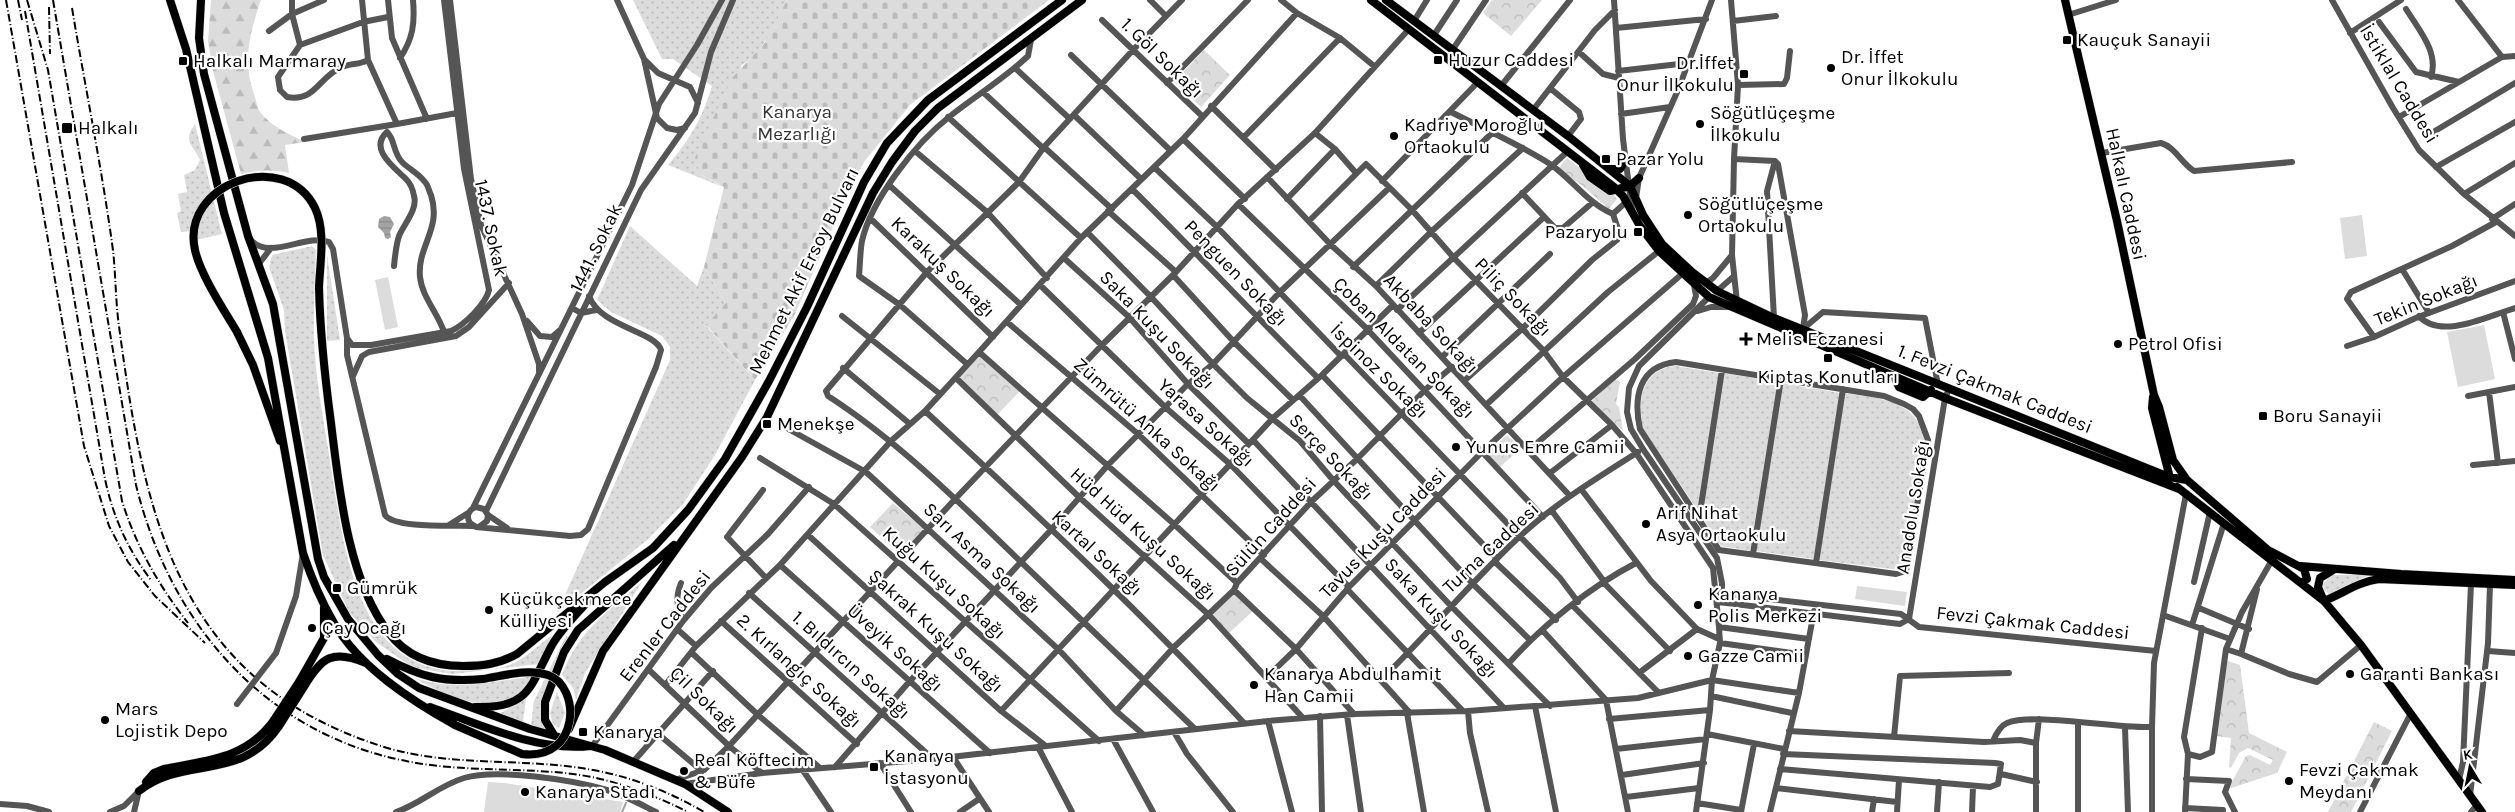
<svg xmlns="http://www.w3.org/2000/svg" width="2515" height="812" viewBox="0 0 2515 812" font-family="Karla,sans-serif">
	<style>
		.grass { fill: url(#grass-dots) }
		.forest { fill: url(#forest-firs) }
		.cemetery { fill: url(#cemetery-stones) }
		.park { fill: url(#park-crowns) }
		.garden { fill: #dcdcdc }
		.water { fill: url(#water-rules) }
		.lines { fill: none; stroke-linecap: round; stroke-linejoin: round }
		.stream { stroke: #a3a3a3; stroke-width: 2 }
		.major-casing { stroke: #dbdbdb; stroke-width: 9 }
		.minor { stroke: #555; stroke-width: 6 }
		.major { stroke: #000; stroke-width: 8 }
		.rail { stroke: #000; stroke-width: 2; stroke-dasharray: 8 2.5 1 2.5; stroke-linecap: butt }
		.major-bridge-casing { stroke: #dbdbdb; stroke-width: 9; stroke-linecap: butt }
		.minor-bridge { stroke: #555; stroke-width: 6 }
		.major-bridge { stroke: #000; stroke-width: 8 }
		.poi-dot { fill: #000; stroke: #fff; stroke-width: 2 }
		.labels { text-anchor: middle; dominant-baseline: central; stroke-width: 4.5; stroke-linejoin: round; paint-order: stroke }
		.poi-label { font-size: 19px; fill: #000; stroke: #fff; text-anchor: start }
		.street-label { font-size: 19px; fill: #000; stroke: #fff }
		.park-label { font-size: 19px; fill: #333; stroke: #fff }
	</style>
	<defs>
		<pattern id="grass-dots" width="8" height="8" patternUnits="userSpaceOnUse" patternTransform="scale(1.25)"><rect width="8" height="8" fill="#dcdcdc"/><path d="M2 2h.1M6 6h.1" fill="none" stroke="#bbb" stroke-width="1.8" stroke-linecap="round"/></pattern>
		<pattern id="forest-firs" width="22" height="20" patternUnits="userSpaceOnUse" patternTransform="scale(1.25)"><rect width="22" height="20" fill="#dcdcdc"/><path d="M5 1l3.5 6h-7zM16 11l3.5 6h-7z" fill="#bbb"/></pattern>
		<pattern id="cemetery-stones" width="16" height="16" patternUnits="userSpaceOnUse" patternTransform="scale(1.25)"><rect width="16" height="16" fill="#dcdcdc"/><path d="M2 7V4a2 2 0 0 1 4 0v3zM10 15v-3a2 2 0 0 1 4 0v3z" fill="#bbb"/></pattern>
		<pattern id="park-crowns" width="20" height="18" patternUnits="userSpaceOnUse" patternTransform="scale(1.25)"><rect width="20" height="18" fill="#dcdcdc"/><path d="M2 6a3 3 0 1 1 6 0M12 15a3 3 0 1 1 6 0" fill="none" stroke="#bbb"/></pattern>
		<pattern id="water-rules" width="6" height="5" patternUnits="userSpaceOnUse" patternTransform="scale(1.25)"><rect width="6" height="5" fill="#a3a3a3"/><path d="M0 2.5h6" fill="none" stroke="#8b8b8b"/></pattern>
	</defs>
	<rect width="100%" height="100%" fill="#fff"/>
	<path class="grass" d="M633,0H787C775,23 765,51 742,65L700,174L723,187L668,165C690,139 702,119 712,86L673,59H662Z
		M195,124L222,234L196,240L193,231L181,232L177,213L181,211L178,194L187,192L184,175L195,170L200,160C193,144 182,142 195,124Z
		M630,226L697,286L704,267L726,303L706,326L755,380L715,455L683,504L647,540L557,613L670,360V347L662,336L611,312L597,300Z
		M312,246L316,250C315,279 313,308 314,337C315,376 323,416 329,454C338,511 346,591 384,637C402,660 432,672 460,671C476,670 495,671 509,665C525,659 539,645 552,635L539,664L452,674L412,667L376,642L349,612L323,555L285,331L284,310L269,267L272,255Z
		M327,255L340,340L327,341Z
		M1676,366L1719,373L1698,511L1643,428C1637,399 1642,369 1676,366Z
		M1724,373L1778,382L1752,551L1721,546L1701,516Z
		M1782,383L1840,393L1814,559L1756,551Z
		M1844,393C1880,399 1915,398 1925,440L1905,566L1900,570L1819,560Z
		M2331,575H2369L2329,594L2324,590L2323,584Z
		M642,582L585,673L576,700L573,688L562,675C579,630 607,612 642,582Z
		M566,636L568,637L541,706V720L546,730L531,725L534,701Z
		M534,676C529,682 524,690 518,694C486,716 444,694 414,678C459,692 489,682 534,676Z
		M557,692L565,713L559,728L553,724L550,713Z
		M526,699L523,722L499,714Z"/>
	<path class="forest" d="M211,0H261C250,32 242,61 254,94C256,100 257,107 260,112C272,127 289,134 305,142L285,145L289,173C272,169 258,170 241,174L213,71L208,41Z"/>
	<path class="cemetery" d="M787,0H1049L910,105L864,162L848,192L795,314L755,380L706,325L726,303L704,267L724,187L700,174L695,158L731,79L764,44Z"/>
	<path class="park" d="M1492,0H1542L1511,36L1483,13Z
		M1204,50L1230,75L1201,107L1174,82Z
		M1567,158L1612,193L1617,199L1609,209L1584,187L1558,169Z
		M979,354L1020,391L997,415L957,378Z
		M1615,379L1620,382L1616,404L1619,407L1623,431L1592,401Z
		M1507,435L1521,448L1500,467L1487,453Z
		M893,503L924,529L901,555L870,527Z
		M1235,592L1253,611L1228,634L1212,614Z
		M2225,660L2240,665L2249,733L2287,752L2277,773L2228,789L2246,756L2250,755L2270,765L2273,760L2248,748L2239,753L2231,768L2229,767L2231,738L2216,736Z
		M2374,722L2392,731L2351,812H2328Z"/>
	<path class="garden" d="M2362,215L2367,256L2345,259L2340,218Z
		M388,277L398,327L385,330L375,280Z
		M2484,325L2495,379L2458,387L2447,332Z
		M1857,586L1907,592L1905,606L1855,599Z
		M488,782L505,783L623,802L620,812H484Z"/>
	<path class="water" d="M384,216L390,217L394,224L390,232L391,237L388,239L385,238L384,233L378,227L379,219Z"/>
	<g class="lines">
		<path class="stream" d="M622,812L626,803"/>
		<g class="major-casing">
			<path id="major" d="M170,0L186,49L224,213L268,358L303,553C311,577 321,601 334,623C359,667 412,701 455,725
				M201,0L199,38L204,74L248,236L273,304L318,559L324,577L348,619L378,655L398,674L419,688L530,729L605,750L685,784L728,812
				M1371,0L1614,187L1623,196L1640,226L1659,251L1709,297L1945,398L2179,489
				M1386,0L1568,136L1630,186L1643,215L1662,244L1692,272L1717,291L1774,318L2169,477L2187,480
				M2065,0L2117,221L2154,395L2159,407L2173,460L2187,480L2268,550L2304,569L2307,579L2301,583
				M1583,165L1590,177L1610,191L1630,186L1639,178
				M1609,169H1620L1626,159
				M319,287C320,333 325,378 331,423C339,488 348,581 389,633C407,657 434,666 463,666C483,666 499,664 517,654L605,582L653,548L688,510L725,459L769,381L807,307L864,182L887,143L928,100L1062,0
				M237,332L253,365L280,441
				M1894,376L1899,387L1923,397L1931,390
				M2153,397L2152,408L2170,478
				M2177,487L2324,601L2361,645L2482,812
				M2300,566L2401,574L2515,580
				M2323,599L2318,587L2320,578L2333,570
				M2324,601C2344,593 2358,582 2379,579L2515,585
				M387,659C421,677 444,683 483,679
				M299,682L324,638V607
				M305,685C322,657 333,649 366,663
				M430,707C478,724 539,752 590,746
				M475,707C530,709 530,686 552,645C562,628 577,614 590,599
				M569,729L603,651L742,457L767,417L873,193L892,162L915,131L938,108L1082,0
				M554,735L545,720V702L564,652L578,630L674,545
				M146,782L154,773L164,769C206,760 243,760 272,723
				M139,791C184,755 241,783 279,726"/>
		</g>
		<path class="minor" d="M292,0V14L300,45
			M388,0L392,38L427,119
			M450,0L471,179L481,225L522,314L539,364V372
			M617,0L644,59L657,118L667,128L677,130L685,128
			M1150,0L1166,16
			M1182,0L1133,50L1044,147L1019,182L927,272L826,391L828,396C899,442 959,502 1020,561C1079,617 1137,674 1195,729
			M1281,0L1297,13L1340,38L1374,66
			M1614,0L1623,139L1632,210
			M1731,0L1738,85L1734,159L1732,255L1737,302
			M2332,0L2393,108L2419,150L2464,194L2515,236
			M2458,0L2502,57
			M2406,9C2419,30 2439,52 2431,77
			M2068,15L2116,0
			M1102,20L1202,116
			M1414,21L1427,0
			M1733,21L1776,16
			M2379,22L2416,72L2459,82
			M1616,28L1706,19
			M269,31L292,14L324,0
			M2350,33L2401,0
			M1434,35L1457,0
			M1453,49L1486,0
			M1579,52L1603,74L1619,78
			M1071,55L1171,151
			M400,58C413,39 415,23 413,0
			M368,60C360,65 350,63 342,67C318,77 316,102 287,97L280,90L278,77L300,45L363,22L388,17
			M645,60L658,73L690,87L698,103
			M1015,68L1070,119
			M1618,71L1688,63
			M1167,83L1248,0
			M1738,85L1784,84L1787,78L1790,51
			M1501,86L1570,0
			M1551,89L1579,112L1581,119L1568,136
			M984,93L1044,149
			M1211,106L1276,170
			M1533,110L1595,30L1615,10
			M1451,112C1484,129 1519,144 1550,164C1572,179 1587,203 1613,214L1626,202
			M1621,114L1670,107
			M1074,115L1141,179
			M948,117L1081,238
			M2399,117L2502,57L2515,56
			M397,124L457,113
			M1315,133L1335,149L1356,173
			M2430,134L2515,83
			M1244,137L1340,38
			M304,139L397,124L368,60L362,0
			M1183,139L1245,199
			M1044,147L1112,209
			M915,151L987,212L1047,278
			M2102,153L2161,143C2175,147 2182,164 2194,171L2292,162
			M1734,159L1775,161L1778,164L1805,315L1803,329
			M1154,167L1216,226L1341,356L1345,355L1560,578L1578,602
			M2436,167L2515,122
			M1267,177L1331,245L1376,286L1570,496
			M1382,181L1478,82
			M889,185L1021,305
			M1132,189C1195,251 1255,316 1318,378
			M1522,193L1555,228H1563L1592,203
			M2464,194L2515,163
			M1636,198L1639,178L1678,90L1712,0
			M1287,199L1335,149
			M1238,204L1367,329L1543,517
			M1108,211L1176,272
			M871,219L993,337
			M2492,219L2515,204
			M1309,221L1366,164L1412,210L1454,258L1543,350L1563,377L1612,425L1636,453L1713,568L1719,627
			M1087,232L1151,297L1213,364L1247,398L1300,441L1333,480L1451,606L1550,706
			M250,239C269,262 305,233 329,242L333,249L347,338L352,345H371L451,331C464,325 486,304 489,290L464,169L444,0
			M1065,259L1129,317L1188,384L1249,444
			M258,265L271,248
			M394,266C395,256 396,245 399,236C404,224 418,209 414,196C413,190 410,183 406,179C395,168 368,149 387,132C395,139 393,153 402,162C409,169 418,173 425,182C428,185 429,191 431,195C442,229 417,246 420,277C422,297 438,313 444,332
			M1353,267L1492,133
			M2402,269L2429,313
			M1173,275L1234,342L1293,400
			M1706,283L1713,278L1732,255
			M1040,285L1165,407L1231,465L1349,587
			M1376,286L1432,231L1523,148
			M1717,291L1733,277
			M1709,297L1639,366L1629,388L1627,412L1631,429L1643,449L1717,558L1722,583V596
			M572,308L581,313L596,310
			M2515,308L2503,312L2515,359
			M1397,310L1568,151
			M1698,311L1711,307H1729
			M842,316L940,394
			M2419,316C2438,338 2480,320 2503,312
			M1774,318L1767,191L1775,161
			M527,321L540,336L552,337L560,330
			M1007,322L1138,434L1264,555
			M1803,329L1823,312L1925,318L1938,385
			M1419,333L1544,217
			M2374,337L2347,299L2351,292L2452,246L2496,222
			M347,339V355L385,515C395,529 455,525 473,526
			M2347,346L2374,337L2418,317L2515,281
			M979,352L1175,525L1237,583
			M1442,357L1550,254
			M1676,362L1884,396L1904,404L1913,409L1919,416L1928,440L1906,571L1896,574L1719,550L1640,429C1633,397 1639,366 1676,362Z
			M967,364L900,305L859,276C860,265 860,252 862,241C871,200 916,143 949,117C975,96 1004,79 1028,56L1031,40
			M843,368L910,424
			M1322,375L1497,559
			M353,376L362,356L369,352L456,336L469,327L509,283
			M956,378L1079,497L1209,615L1303,718
			M1464,381L1522,329L1592,260L1617,240L1619,232L1613,214
			M2489,392L2498,463
			M1300,396L1472,583L1530,640
			M2468,396L2515,387
			M1486,405L1608,292L1659,251
			M925,411C1034,512 1143,614 1244,723
			M783,426L866,472L1059,650L1116,711L1144,735
			M1253,440L1503,707
			M1529,450L1635,359L1693,304L1696,296L1694,285
			M760,458L834,504L1099,741
			M2473,465L2515,461
			M1550,473L1612,425
			M1581,489L1651,581L1697,629L1719,639
			M763,490L727,537L766,578
			M473,508L632,185L659,104L697,45L722,0
			M486,511L641,190L695,113L711,52L733,0
			M1552,511L1603,580
			M488,515L507,528
			M1699,519L1722,370
			M449,525L468,513
			M479,527L487,521L488,515L484,509L476,507C468,510 466,517 470,523L476,527L570,536L581,535L588,529L656,367L661,350C655,331 600,327 589,296
			M808,535L1001,711L1046,746
			M1753,554L1781,379
			M1260,558L1324,617L1410,713
			M1495,562L1556,620
			M1816,563L1843,389
			M780,565L990,753
			M1603,582L1670,651
			M2194,582L2210,512
			M681,583C675,598 677,606 683,621
			M1347,589L1462,710
			M2257,589L2241,654L2289,674L2317,682L2361,645
			M1234,590L1296,649L1354,714
			M749,593L933,759
			M1717,593L1901,614L1919,627L2156,651
			M1718,602L1900,624L1909,619L1945,398L1949,389
			M1573,606L1659,693
			M2199,608L2249,629
			M2163,615L2230,639
			M721,621L857,744
			M2192,625L2224,523
			M2202,628L2184,737L2188,754L2200,757L2212,752L2226,649L2242,612L2272,560
			M677,629L696,646
			M1543,631L1606,700L1628,812
			M1720,643L1806,655
			M2226,649L2241,654
			M2488,651L2515,653
			M276,653L296,596L303,553
			M692,653L758,715L820,768
			M1509,663C1544,624 1590,587 1636,563
			M648,669L729,746L762,773
			M1639,673L1697,629
			M1266,678L1296,649L1349,587L1483,451L1563,377L1682,274
			M1381,680C1428,634 1470,583 1518,538C1554,504 1597,478 1638,452
			M666,684L696,646L780,565L891,441L925,411L979,352L1081,238L1183,139L1297,13
			M1711,696L1792,713
			M1535,706L1556,812
			M1001,711L1273,418L1322,375L1393,305
			M1116,711L1173,648L1234,590L1237,583L1312,501L1357,459L1426,389L1452,367
			M1468,711L1470,733L1488,812
			M1407,713L1424,812
			M1347,715L1361,812
			M1320,716L1322,812
			M1609,719L1710,710
			M1268,721L1292,812
			M2152,727V812
			M2125,728L2128,812
			M1789,731L1984,742L2020,740L2036,743
			M1174,732L1187,754L1233,812
			M657,733L702,771
			M1707,734L1784,749
			M1894,737L1900,676L2009,673
			M1113,739L1153,812
			M1993,741C1996,734 2000,726 2007,723C2032,712 2118,729 2152,727L2154,663L2186,494
			M593,745L683,621L711,588L768,534L809,487
			M1038,747L1072,812
			M1616,749L1706,739
			M953,757L989,812
			M633,762L713,671
			M880,763L911,812
			M835,767L909,682L1050,531L1108,465L1188,384L1213,364L1279,293L1388,189
			M802,769L831,812
			M1780,769L1990,787L1998,784L2001,764L1995,763L1783,754
			M2001,774L2037,782
			M1622,775L1704,763
			M2186,779L2229,781L2225,792L2235,812
			M675,780L704,770L729,746L956,498L1101,346L1176,272L1238,204L1315,133L1409,29
			M2459,780L2463,762L2471,584
			M685,784L762,773L933,759L1268,721L1354,714L1468,711L1638,698L1712,680L1799,693
			M1776,788L1897,802
			M2470,796L2488,643L2490,585
			M1626,797L1699,788
			M1697,803L1741,810
			M0,804L27,806L49,812
			M2185,808L2223,810
			M110,812L124,806L139,791
			M134,812L138,795
			M396,812C420,804 438,786 464,778C497,768 573,780 607,790C624,795 640,804 656,812
			M960,812L979,799
			M1696,812L1710,710L1712,680L1720,643L1719,627L1809,639
			M1741,812L1754,744
			M1770,812L1799,693L1814,611
			M1872,812L1874,799
			M1897,812L1899,780
			M1937,812L1939,782
			M1972,812L1973,786
			M2036,812V743L2039,719
			M2078,812V723
			M2185,812L2188,754
			M2360,812L2410,715
			M2471,812L2477,805"/>
		<use href="#major" class="major"/>
		<path class="rail" d="M6,0L84,446L109,526L128,562L155,596L205,643
			M18,0L22,20
			M27,0L48,70L122,501C136,546 159,586 188,623
			M53,0L136,485C172,632 276,746 431,765C484,772 539,767 592,777C625,784 658,797 688,812
			M49,7L50,54
			M72,8C85,86 101,164 112,243C116,270 115,298 119,326C144,514 176,680 381,746C449,768 523,757 593,770C632,777 670,792 704,812
			M25,11L105,479C113,517 128,550 151,580"/>
		<g class="major-bridge-casing">
			<path id="major-bridge" d="M237,332C224,310 200,274 195,250C180,183 285,147 315,208C326,231 320,263 319,287
				M272,723L299,682
				M455,725L522,754C581,761 581,686 548,675C527,668 503,676 483,679
				M279,726L305,685"/>
		</g>
		<path class="minor-bridge" d="M237,704L276,653"/>
		<use href="#major-bridge" class="major-bridge"/>
	</g>
	<g class="poi-dot">
		<rect x="2062" y="35" width="10" height="10" rx="2.5"/>
		<rect x="1433" y="55" width="10" height="10" rx="2.5"/>
		<rect x="178" y="56" width="10" height="10" rx="2.5"/>
		<circle cx="1831" cy="68" r="5"/>
		<rect x="1739" y="69" width="10" height="10" rx="2.5"/>
		<circle cx="1700" cy="124" r="5"/>
		<rect x="61" y="122" width="12" height="12" rx="2.5"/>
		<circle cx="1394" cy="136" r="5"/>
		<rect x="1601" y="154" width="10" height="10" rx="2.5"/>
		<circle cx="1688" cy="215" r="5"/>
		<rect x="1633" y="227" width="10" height="10" rx="2.5"/>
		<path d="M1743.5 331.5h5v5h5v5h-5v5h-5v-5h-5v-5h5z"/>
		<circle cx="2118" cy="344" r="5"/>
		<rect x="1823" y="353" width="10" height="10" rx="2.5"/>
		<rect x="2258" y="411" width="10" height="10" rx="2.5"/>
		<rect x="762" y="419" width="10" height="10" rx="2.5"/>
		<circle cx="1456" cy="447" r="5"/>
		<circle cx="1646" cy="524" r="5"/>
		<rect x="332" y="583" width="10" height="10" rx="2.5"/>
		<circle cx="1698" cy="605" r="5"/>
		<circle cx="489" cy="610" r="5"/>
		<circle cx="312" cy="628" r="5"/>
		<circle cx="1688" cy="656" r="5"/>
		<circle cx="2350" cy="674" r="5"/>
		<circle cx="1254" cy="685" r="5"/>
		<circle cx="105" cy="720" r="5"/>
		<rect x="578" y="727" width="10" height="10" rx="2.5"/>
		<rect x="869" y="762" width="10" height="10" rx="2.5"/>
		<circle cx="684" cy="771" r="5"/>
		<circle cx="2289" cy="781" r="5"/>
		<circle cx="525" cy="792" r="5"/>
	</g>
	<g class="labels">
		<g class="poi-label">
			<text x="2077" y="40">Kauçuk Sanayii</text>
			<text x="1841" y="57">Dr. İffet<tspan x="1841" dy="22">Onur İlkokulu</tspan></text>
			<text x="1448" y="60">Huzur Caddesi</text>
			<text x="193" y="61">Halkalı Marmaray</text>
			<text x="1734" y="63" text-anchor="end">Dr.İffet<tspan x="1734" dy="22">Onur İlkokulu</tspan></text>
			<text x="1710" y="113">Söğütlüçeşme<tspan x="1710" dy="22">İlkokulu</tspan></text>
			<text x="1404" y="125">Kadriye Moroğlu<tspan x="1404" dy="22">Ortaokulu</tspan></text>
			<text x="78" y="128">Halkalı</text>
			<text x="1616" y="159">Pazar Yolu</text>
			<text x="1698" y="204">Söğütlüçeşme<tspan x="1698" dy="22">Ortaokulu</tspan></text>
			<text x="1628" y="232" text-anchor="end">Pazaryolu</text>
			<text x="1756" y="339">Melis Eczanesi</text>
			<text x="2128" y="344">Petrol Ofisi</text>
			<text x="1828" y="377" text-anchor="middle">Kiptaş Konutları</text>
			<text x="2273" y="416">Boru Sanayii</text>
			<text x="777" y="424">Menekşe</text>
			<text x="1466" y="447">Yunus Emre Camii</text>
			<text x="1656" y="513">Arif Nihat<tspan x="1656" dy="22">Asya Ortaokulu</tspan></text>
			<text x="347" y="588">Gümrük</text>
			<text x="1708" y="594">Kanarya<tspan x="1708" dy="22">Polis Merkezi</tspan></text>
			<text x="499" y="599">Küçükçekmece<tspan x="499" dy="22">Külliyesi</tspan></text>
			<text x="322" y="628">Çay Ocağı</text>
			<text x="1698" y="656">Gazze Camii</text>
			<text x="1264" y="674">Kanarya Abdulhamit<tspan x="1264" dy="22">Han Camii</tspan></text>
			<text x="2360" y="674">Garanti Bankası</text>
			<text x="115" y="709">Mars<tspan x="115" dy="22">Lojistik Depo</tspan></text>
			<text x="593" y="732">Kanarya</text>
			<text x="884" y="756">Kanarya<tspan x="884" dy="22">İstasyonu</tspan></text>
			<text x="694" y="760">Real Köftecim<tspan x="694" dy="22">&amp; Büfe</tspan></text>
			<text x="2299" y="770">Fevzi Çakmak<tspan x="2299" dy="22">Meydanı</tspan></text>
			<text x="535" y="792">Kanarya Stadı</text>
		</g>
		<g class="street-label">
			<text transform="translate(1162 58) rotate(44)">1. Göl Sokağı</text>
			<text transform="translate(2399 84) rotate(59)">İstiklal Caddesi</text>
			<text transform="translate(2126 194) rotate(78)">Halkalı Caddesi</text>
			<text transform="translate(491 228) rotate(78)">1437. Sokak</text>
			<text transform="translate(596 248) rotate(-64)">1441. Sokak</text>
			<text transform="translate(943 267) rotate(44)">Karakuş Sokağı</text>
			<text transform="translate(804 271) rotate(-64)">Mehmet Akif Ersoy Bulvarı</text>
			<text transform="translate(1236 273) rotate(46)">Penguen Sokağı</text>
			<text transform="translate(1513 297) rotate(46)">Piliç Sokağı</text>
			<text transform="translate(2426 300) rotate(-22)">Tekin Sokağı</text>
			<text transform="translate(1431 324) rotate(47)">Akbaba Sokağı</text>
			<text transform="translate(1157 330) rotate(46)">Saka Kuşu Sokağı</text>
			<text transform="translate(1404 348) rotate(45)">Çoban Aldatan Sokağı</text>
			<text transform="translate(1379 371) rotate(44)">İspinoz Sokağı</text>
			<text transform="translate(1995 389) rotate(22)">1. Fevzi Çakmak Caddesi</text>
			<text transform="translate(1206 423) rotate(42)">Yarasa Sokağı</text>
			<text transform="translate(1147 425) rotate(42)">Zümrütü Anka Sokağı</text>
			<text transform="translate(1331 457) rotate(46)">Serçe Sokağı</text>
			<text transform="translate(1913 507) rotate(-81)">Anadolu Sokağı</text>
			<text transform="translate(1271 527) rotate(-48)">Sülün Caddesi</text>
			<text transform="translate(1383 533) rotate(-46)">Tavus Kuşu Caddesi</text>
			<text transform="translate(1143 534) rotate(42)">Hüd Hüd Kuşu Sokağı</text>
			<text transform="translate(1491 548) rotate(-43)">Turna Caddesi</text>
			<text transform="translate(1097 553) rotate(43)">Kartal Sokağı</text>
			<text transform="translate(982 558) rotate(43)">Sarı Asma Sokağı</text>
			<text transform="translate(944 583) rotate(42)">Kuğu Kuşu Sokağı</text>
			<text transform="translate(1441 618) rotate(47)">Saka Kuşu Sokağı</text>
			<text transform="translate(2033 623) rotate(6)">Fevzi Çakmak Caddesi</text>
			<text transform="translate(665 626) rotate(-52)">Erenler Caddesi</text>
			<text transform="translate(936 631) rotate(42)">Şakrak Kuşu Sokağı</text>
			<text transform="translate(895 648) rotate(42)">Üveyik Sokağı</text>
			<text transform="translate(851 665) rotate(42)">1. Bıldırcın Sokağı</text>
			<text transform="translate(799 671) rotate(42)">2. Kırlangıç Sokağı</text>
			<text transform="translate(704 700) rotate(44)">Çil Sokağı</text>
		</g>
		<g class="park-label">
			<text x="797" y="112">Kanarya<tspan x="797" dy="22">Mezarlığı</tspan></text>
		</g>
	</g>
	<g transform="translate(2470 767) rotate(350)" stroke="#ffffff" stroke-width="4" paint-order="stroke">
	<path d="M0-4L9 19L0 12L-9 19Z" fill="#000000"/>
	<text y="-8" font-size="14" font-weight="bold" text-anchor="middle" fill="#000000">K</text>
	</g>
</svg>
